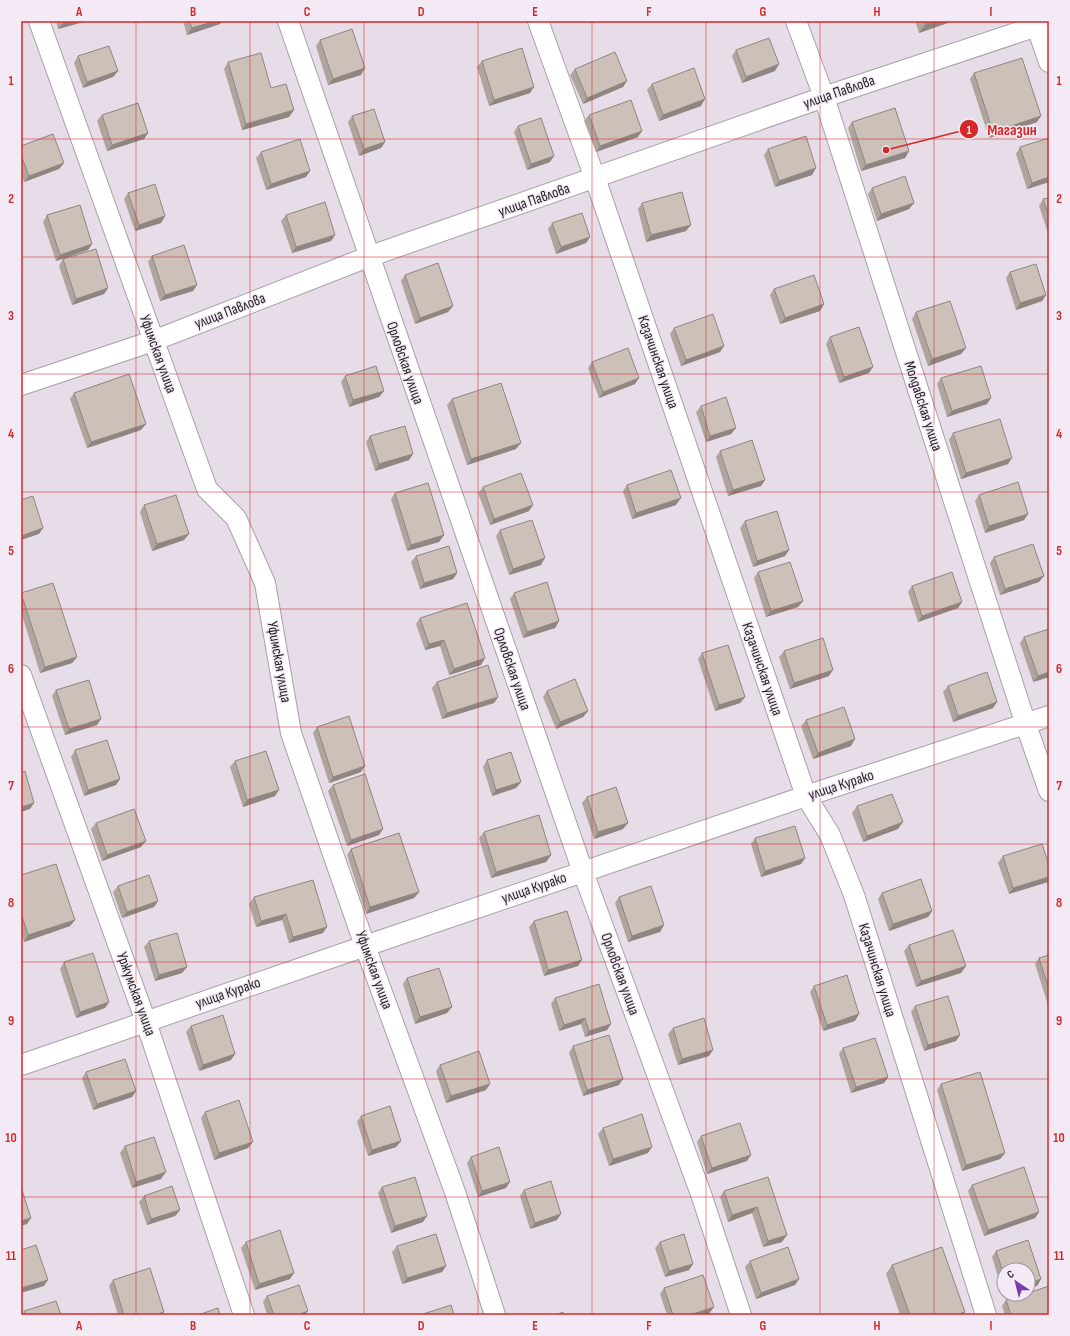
<svg xmlns="http://www.w3.org/2000/svg" width="1070" height="1336" viewBox="0 0 1070 1336" font-family="'Sofia Sans Condensed',sans-serif">
	<style>
		.lines { fill: none; stroke-linecap: round; stroke-linejoin: round }
		.street-casing { stroke: #a89fa9; stroke-width: 22 }
		.street { stroke: #fff; stroke-width: 20 }
		.wall { fill: #afa59e }
		.shaded-wall { fill: #8f8681 }
		.building { fill: #ccc0b8; stroke: #8f8681 }
		.grid { fill: none; stroke: #d62828; stroke-width: 1; stroke-opacity: 0.55 }
		.labels { text-anchor: middle; dominant-baseline: central; stroke-width: 3; stroke-linejoin: round; paint-order: stroke }
		.street-label { font-size: 15px; fill: #211d21; stroke: #f4eaf5 }
		.leader { fill: none; stroke: #d62828; stroke-width: 1.5 }
		.callout-dot { fill: #d62828; stroke: #f4eaf5; stroke-width: 1.5 }
		.mark-label { font-size: 12px; text-anchor: middle; font-weight: bold; fill: #fff }
		.callout-label { font-size: 16px; text-anchor: middle; font-weight: bold; fill: #d62828; stroke: #f4eaf5; stroke-width: 3; stroke-linejoin: round; paint-order: stroke }
		.neatline { fill: none; stroke: #d62828; stroke-width: 1.5 }
		.grid-label { font-size: 13px; text-anchor: middle; font-weight: bold; fill: #d62828 }
	</style>
	<rect width="100%" height="100%" fill="#e7dde8"/>
	<g class="lines">
		<g class="street-casing">
			<path id="street" d="M39,21L207,489L236,518L265,583L291,733L365,946L455,1192L495,1315
				M288,21L583,872L702,1197L741,1315
				M538,21L595,178L806,796L830,835L854,895L986,1315
				M796,21L824,97L1026,725L1049,791
				M1035,21L1049,62
				M21,385L153,341L368,257L824,97L1049,22
				M21,675L146,1022L244,1315
				M21,1065L365,946L806,796L1049,716"/>
		</g>
		<use href="#street" class="street"/>
	</g>
	<path class="wall" d="M56,21H87L58,29Z
		M183,21H222L220,24L187,35Z
		M915,21H953L919,33Z
		M320,40L361,75L328,85L316,46Z
		M736,50L775,71L742,83L732,56Z
		M78,56L118,71L113,77L83,88L74,63Z
		M482,61L530,93L489,106L477,67Z
		M228,62L271,88L294,110L289,117L242,130L224,69Z
		M575,69L627,81L623,87L583,104L570,75Z
		M974,73L1037,122L989,138L970,79Z
		M652,84L701,106L659,121L647,90Z
		M102,115L148,133L144,139L107,151L97,121Z
		M589,115L638,137L596,152L584,121Z
		M352,116L385,142L381,148L359,156L348,122Z
		M852,122L909,151L905,158L861,171L848,128Z
		M518,126L550,162L527,170L514,132Z
		M21,146L64,163L59,169L24,182L21,173Z
		M1020,147L1049,182L1027,189L1016,154Z
		M768,149L812,175L775,187L764,155Z
		M261,152L310,171L306,177L266,190L256,158Z
		M872,188L914,203L909,209L877,221L868,194Z
		M128,193L165,216L161,223L135,231L124,199Z
		M1049,198V233H1048L1039,206L1043,199Z
		M642,203L686,231L646,242L638,209Z
		M47,215L92,244L88,250L56,261L43,222Z
		M286,215L335,235L331,241L292,253L281,221Z
		M552,223L590,237L586,243L556,254L548,229Z
		M152,256L197,285L193,291L160,301L148,262Z
		M63,259L108,288L104,294L72,305L59,266Z
		M1010,272L1046,295L1042,301L1016,310L1006,278Z
		M405,275L453,306L448,312L415,324L401,281Z
		M774,289L824,304L820,311L780,324L770,295Z
		M916,312L966,348L961,354L928,366L912,319Z
		M674,328L724,346L720,352L681,366L670,334Z
		M830,337L869,373L839,383L826,344Z
		M592,362L635,384L599,398L588,368Z
		M345,376L384,391L379,397L349,407L341,382Z
		M941,378L987,404L947,417L937,384Z
		M74,393L141,430L87,448L70,399Z
		M452,399L516,449L467,465L447,405Z
		M701,406L736,428L731,434L706,442L696,412Z
		M953,433L1008,464L961,479L949,440Z
		M370,436L413,454L409,460L375,471L366,442Z
		M720,451L765,480L761,486L728,496L716,457Z
		M627,485L676,505L632,519L623,491Z
		M483,487L533,505L529,511L490,525L478,493Z
		M395,493L444,535L439,542L407,551L391,499Z
		M979,495L1028,514L1024,520L985,533L975,501Z
		M144,505L184,540L152,551L140,512Z
		M745,521L789,550L785,556L753,567L740,528Z
		M500,530L541,565L509,575L496,536Z
		M416,556L457,573L453,579L420,589L411,562Z
		M994,557L1039,582L1000,595L990,563Z
		M758,572L803,601L798,607L766,617L754,578Z
		M912,586L962,602L958,608L918,622L908,592Z
		M21,593L77,657L72,663L40,673L21,612Z
		M514,593L559,621L555,628L523,638L510,599Z
		M420,618L481,665L449,675L440,646L425,650L416,624Z
		M1049,629V677L1033,682L1020,643L1024,637Z
		M784,651L829,676L790,689L779,657Z
		M702,653L745,697L740,703L715,711L698,659Z
		M437,682L498,697L494,703L442,719L432,688Z
		M948,686L997,702L993,708L953,722L943,692Z
		M56,690L97,725L65,735L52,696Z
		M547,691L588,711L583,717L556,729L543,697Z
		M806,720L851,746L813,759L801,726Z
		M317,727L361,772L329,783L313,733Z
		M75,750L120,779L116,785L84,796L71,757Z
		M487,760L521,782L516,788L492,796L483,767Z
		M235,761L275,796L243,807L230,767Z
		M333,785L383,829L379,835L347,846L328,791Z
		M587,797L623,829L594,839L582,803Z
		M857,806L898,829L863,842L852,813Z
		M96,823L141,847L102,861L91,829Z
		M484,832L551,855L546,862L491,878L479,838Z
		M755,838L805,858L801,864L761,877L751,844Z
		M351,849L419,892L414,898L366,914L347,855Z
		M1003,856L1049,865V881L1048,882L1009,894L998,863Z
		M21,875L75,920L70,926L24,942L21,932Z
		M118,886L158,901L154,907L122,918L113,892Z
		M882,893L932,911L928,917L889,931L878,899Z
		M254,897L323,933L289,943L282,920L256,927L249,904Z
		M619,897L664,925L660,932L628,942L615,903Z
		M534,921L582,960L578,966L544,976L529,927Z
		M149,941L187,967L182,973L155,981L144,947Z
		M909,945L966,966L961,973L916,987L904,951Z
		M1049,955V1008L1035,964L1039,958Z
		M64,962L109,1002L105,1008L76,1018L60,969Z
		M407,978L447,1013L415,1024L403,984Z
		M814,986L855,1021L823,1031L810,992Z
		M555,998L611,1024L607,1030L585,1037L581,1024L559,1031L551,1004Z
		M915,1006L960,1035L956,1041L924,1051L911,1012Z
		M191,1026L235,1054L231,1060L199,1071L186,1032Z
		M673,1028L709,1056L678,1065L668,1034Z
		M573,1046L619,1085L583,1096L569,1053Z
		M843,1048L888,1077L884,1083L851,1093L839,1054Z
		M440,1065L486,1090L446,1103L436,1071Z
		M86,1072L136,1091L132,1097L93,1110L82,1078Z
		M941,1084L1005,1153L1000,1159L962,1171L937,1090Z
		M205,1112L248,1148L214,1160L201,1118Z
		M361,1116L401,1141L396,1147L368,1156L357,1122Z
		M603,1128L648,1153L609,1166L598,1134Z
		M701,1136L747,1161L707,1174L697,1142Z
		M125,1146L161,1179L132,1188L120,1153Z
		M471,1157L506,1188L478,1197L467,1163Z
		M768,1177L782,1242L763,1247L752,1213L728,1222L720,1197L724,1191Z
		M972,1185L1039,1212L1035,1218L984,1236L968,1191Z
		M382,1187L423,1222L391,1233L378,1193Z
		M524,1190L557,1220L530,1229L520,1196Z
		M144,1196L180,1210L175,1216L147,1225L139,1202Z
		M1028,1240L1041,1279L1037,1286L1028,1288V1270H1004V1294H1010L1004,1296L992,1257L996,1251Z
		M246,1242L290,1279L255,1290L241,1248Z
		M660,1242L693,1264L689,1270L665,1277L655,1248Z
		M397,1246L446,1266L442,1272L402,1284L392,1252Z
		M750,1261L799,1279L795,1285L756,1299L745,1267Z
		M892,1265L965,1312L963,1315H900L886,1274Z
		M113,1280L164,1312L162,1315H118L109,1286Z
		M664,1288L709,1314L705,1315H667L660,1294Z
		M267,1296L305,1315H267L263,1302Z
		M1006,1300L1049,1315H1005L1002,1306Z
		M24,1311L61,1315H22Z"/>
	<path class="shaded-wall" d="M70,21H87L58,29L63,23Z
		M215,21H222L220,24L187,35L192,28Z
		M934,21H953L919,33L926,24Z
		M779,64L775,71L742,83L746,77Z
		M365,68L361,75L328,85L333,79Z
		M118,71L113,77L83,88L87,82Z
		M627,81L623,87L583,104L587,98Z
		M534,87L530,93L489,106L494,100Z
		M705,99L701,106L659,121L663,115Z
		M294,110L289,117L242,130L246,124Z
		M1041,116L1037,122L989,138L993,132Z
		M642,131L638,137L596,152L600,146Z
		M148,133L144,139L107,151L112,145Z
		M385,142L381,148L359,156L364,149Z
		M909,151L905,158L861,171L866,165Z
		M554,156L550,162L527,170L531,164Z
		M64,163L59,169L24,182L29,176Z
		M816,168L812,175L775,187L779,181Z
		M310,171L306,177L266,190L271,184Z
		M1049,177V182L1027,189L1032,183Z
		M914,203L909,209L877,221L881,214Z
		M165,216L161,223L135,231L139,225Z
		M691,225L686,231L646,242L651,235Z
		M335,235L331,241L292,253L296,247Z
		M590,237L586,243L556,254L561,247Z
		M92,244L88,250L56,261L60,255Z
		M197,285L193,291L160,301L165,295Z
		M108,288L104,294L72,305L76,299Z
		M1046,295L1042,301L1016,310L1020,303Z
		M824,304L820,311L780,324L785,318Z
		M453,306L448,312L415,324L420,318Z
		M724,346L720,352L681,366L686,360Z
		M966,348L961,354L928,366L932,359Z
		M873,367L869,373L839,383L844,377Z
		M639,378L635,384L599,398L603,392Z
		M384,391L379,397L349,407L353,400Z
		M991,398L987,404L947,417L952,411Z
		M146,424L141,430L87,448L91,442Z
		M736,428L731,434L706,442L710,436Z
		M521,443L516,449L467,465L471,459Z
		M413,454L409,460L375,471L379,464Z
		M1012,458L1008,464L961,479L966,473Z
		M765,480L761,486L728,496L733,490Z
		M681,498L676,505L632,519L636,513Z
		M533,505L529,511L490,525L494,519Z
		M1028,514L1024,520L985,533L989,526Z
		M43,528L39,534L21,540V536Z
		M189,534L184,540L152,551L157,544Z
		M444,535L439,542L407,551L411,545Z
		M789,550L785,556L753,567L757,561Z
		M545,558L541,565L509,575L513,569Z
		M457,573L453,579L420,589L424,583Z
		M1044,576L1039,582L1000,595L1005,589Z
		M803,601L798,607L766,617L771,611Z
		M962,602L958,608L918,622L922,616Z
		M559,621L555,628L523,638L527,632Z
		M444,640L440,646L425,650L429,644Z
		M77,657L72,663L40,673L45,667Z
		M485,658L481,665L449,675L454,669Z
		M833,670L829,676L790,689L794,683Z
		M1049,672V677L1033,682L1038,676Z
		M498,697L494,703L442,719L447,713Z
		M745,697L740,703L715,711L719,705Z
		M997,702L993,708L953,722L958,716Z
		M588,711L583,717L556,729L560,722Z
		M101,719L97,725L65,735L69,729Z
		M855,739L851,746L813,759L818,753Z
		M365,766L361,772L329,783L333,777Z
		M120,779L116,785L84,796L88,790Z
		M521,782L516,788L492,796L496,790Z
		M279,790L275,796L243,807L247,800Z
		M34,803L30,809L21,812V807Z
		M903,822L898,829L863,842L867,836Z
		M628,823L623,829L594,839L598,832Z
		M383,829L379,835L347,846L351,840Z
		M146,841L141,847L102,861L107,855Z
		M551,855L546,862L491,878L496,872Z
		M805,858L801,864L761,877L765,871Z
		M1049,877V881L1048,882L1009,894L1013,888Z
		M419,892L414,898L366,914L370,907Z
		M158,901L154,907L122,918L127,912Z
		M932,911L928,917L889,931L893,924Z
		M286,914L282,920L256,927L261,921Z
		M75,920L70,926L24,942L28,935Z
		M664,925L660,932L628,942L632,936Z
		M327,927L323,933L289,943L293,937Z
		M582,960L578,966L544,976L548,970Z
		M966,966L961,973L916,987L921,981Z
		M187,967L182,973L155,981L159,975Z
		M109,1002L105,1008L76,1018L80,1012Z
		M452,1007L447,1013L415,1024L420,1017Z
		M859,1014L855,1021L823,1031L827,1025Z
		M585,1018L581,1024L559,1031L564,1025Z
		M611,1024L607,1030L585,1037L589,1031Z
		M960,1035L956,1041L924,1051L928,1045Z
		M713,1050L709,1056L678,1065L682,1059Z
		M235,1054L231,1060L199,1071L203,1065Z
		M888,1077L884,1083L851,1093L856,1087Z
		M623,1079L619,1085L583,1096L587,1090Z
		M490,1084L486,1090L446,1103L451,1096Z
		M136,1091L132,1097L93,1110L97,1104Z
		M401,1141L396,1147L368,1156L372,1150Z
		M253,1142L248,1148L214,1160L219,1153Z
		M652,1147L648,1153L609,1166L613,1159Z
		M1005,1153L1000,1159L962,1171L966,1165Z
		M751,1155L747,1161L707,1174L712,1168Z
		M166,1172L161,1179L132,1188L136,1182Z
		M510,1182L506,1188L478,1197L482,1191Z
		M757,1207L752,1213L728,1222L732,1215Z
		M180,1210L175,1216L147,1225L151,1219Z
		M1039,1212L1035,1218L984,1236L988,1230Z
		M561,1214L557,1220L530,1229L535,1223Z
		M427,1216L423,1222L391,1233L395,1226Z
		M31,1218L27,1224L21,1226V1221Z
		M787,1235L782,1242L763,1247L768,1241Z
		M693,1264L689,1270L665,1277L669,1271Z
		M446,1266L442,1272L402,1284L407,1278Z
		M294,1273L290,1279L255,1290L259,1284Z
		M799,1279L795,1285L756,1299L761,1293Z
		M1041,1279L1037,1286L1028,1288V1284Z
		M48,1280L44,1286L21,1293V1288Z
		M714,1307L709,1314L705,1315H690Z
		M308,1311L305,1315H297Z
		M164,1312L162,1315H156Z
		M965,1312L963,1315H955Z"/>
	<path class="building" d="M62,21H70L63,23Z
		M189,21H215L192,28Z
		M925,21H934L926,24Z
		M352,29L365,68L333,79L320,40Z
		M769,38L779,64L746,77L736,50Z
		M109,46L118,71L87,82L78,56Z
		M522,48L534,87L494,100L482,61Z
		M615,52L627,81L587,98L575,69Z
		M261,53L271,88L286,84L294,110L246,124L228,62Z
		M1022,58L1041,116L993,132L974,73Z
		M694,68L705,99L663,115L652,84Z
		M631,100L642,131L600,146L589,115Z
		M138,103L148,133L112,145L102,115Z
		M895,108L909,151L866,165L852,122Z
		M374,109L385,142L364,149L352,116Z
		M541,118L554,156L531,164L518,126Z
		M53,134L64,163L29,176L21,155V146Z
		M806,136L816,168L779,181L768,149Z
		M1049,138V177L1032,183L1020,147Z
		M300,139L310,171L271,184L261,152Z
		M905,176L914,203L881,214L872,188Z
		M155,184L165,216L139,225L128,193Z
		M682,192L691,225L651,235L642,203Z
		M1049,198V217L1043,199Z
		M325,202L335,235L296,247L286,215Z
		M80,205L92,244L60,255L47,215Z
		M582,213L590,237L561,247L552,223Z
		M184,245L197,285L165,295L152,256Z
		M96,249L108,288L76,299L63,259Z
		M438,263L453,306L420,318L405,275Z
		M1036,264L1046,295L1020,303L1010,272Z
		M814,275L824,304L785,318L774,289Z
		M950,301L966,348L932,359L916,312Z
		M713,314L724,346L686,360L674,328Z
		M859,327L873,367L844,377L830,337Z
		M628,348L639,378L603,392L592,362Z
		M376,366L384,391L353,400L345,376Z
		M981,366L991,398L952,411L941,378Z
		M129,374L146,424L91,442L74,393Z
		M501,383L521,443L471,459L452,399Z
		M726,397L736,428L710,436L701,406Z
		M1000,419L1012,458L966,473L953,433Z
		M405,426L413,454L379,464L370,436Z
		M752,440L765,480L733,490L720,451Z
		M671,470L681,498L636,513L627,485Z
		M521,473L533,505L494,519L483,487Z
		M1018,482L1028,514L989,526L979,495Z
		M428,483L444,535L411,545L395,493Z
		M176,495L189,534L157,544L144,505Z
		M33,496L43,528L21,536V500Z
		M777,511L789,550L757,561L745,521Z
		M532,520L545,558L513,569L500,530Z
		M1033,544L1044,576L1005,589L994,557Z
		M449,546L457,573L424,583L416,556Z
		M790,562L803,601L771,611L758,572Z
		M952,572L962,602L922,616L912,586Z
		M547,582L559,621L527,632L514,593Z
		M53,583L77,657L45,667L21,593Z
		M467,603L485,658L454,669L444,640L429,644L420,618Z
		M1049,629V672L1038,676L1024,637Z
		M823,638L833,670L794,683L784,651Z
		M728,645L745,697L719,705L702,653Z
		M488,665L498,697L447,713L437,682Z
		M987,672L997,702L958,716L948,686Z
		M575,679L588,711L560,722L547,691Z
		M89,680L101,719L69,729L56,690Z
		M844,707L855,739L818,753L806,720Z
		M349,716L365,766L333,777L317,727Z
		M107,740L120,779L88,790L75,750Z
		M266,751L279,790L247,800L235,761Z
		M511,752L521,782L496,790L487,760Z
		M25,771L34,803L21,807V772Z
		M365,774L383,829L351,840L333,785Z
		M616,787L628,823L598,832L587,797Z
		M892,794L903,822L867,836L857,806Z
		M134,809L146,841L107,855L96,823Z
		M539,815L551,855L496,872L484,832Z
		M795,826L805,858L765,871L755,838Z
		M399,833L419,892L370,907L351,849Z
		M1042,844L1049,865V877L1013,888L1003,856Z
		M56,864L75,920L28,935L21,913V875Z
		M149,875L158,901L127,912L118,886Z
		M921,879L932,911L893,924L882,893Z
		M313,880L327,927L293,937L286,914L261,921L254,897Z
		M651,886L664,925L632,936L619,897Z
		M567,911L582,960L548,970L534,921Z
		M953,930L966,966L921,981L909,945Z
		M177,933L187,967L159,975L149,941Z
		M93,953L109,1002L80,1012L64,962Z
		M1049,955V989L1039,958Z
		M439,968L452,1007L420,1017L407,978Z
		M847,975L859,1014L827,1025L814,986Z
		M599,984L611,1024L589,1031L585,1018L564,1025L555,998Z
		M948,996L960,1035L928,1045L915,1006Z
		M223,1015L235,1054L203,1065L191,1026Z
		M704,1018L713,1050L682,1059L673,1028Z
		M609,1035L623,1079L587,1090L573,1046Z
		M875,1038L888,1077L856,1087L843,1048Z
		M479,1051L490,1084L451,1096L440,1065Z
		M125,1059L136,1091L97,1104L86,1072Z
		M980,1072L1005,1153L966,1165L941,1084Z
		M239,1100L253,1142L219,1153L205,1112Z
		M390,1106L401,1141L372,1150L361,1116Z
		M642,1114L652,1147L613,1159L603,1128Z
		M740,1123L751,1155L712,1168L701,1136Z
		M154,1137L166,1172L136,1182L125,1146Z
		M499,1147L510,1182L482,1191L471,1157Z
		M1024,1167L1039,1212L988,1230L972,1185Z
		M415,1177L427,1216L395,1226L382,1187Z
		M768,1177L787,1235L768,1241L757,1207L732,1215L724,1191Z
		M551,1181L561,1214L535,1223L524,1190Z
		M172,1186L180,1210L151,1219L144,1196Z
		M21,1187L31,1218L21,1221Z
		M280,1230L294,1273L259,1284L246,1242Z
		M436,1234L446,1266L407,1278L397,1246Z
		M684,1234L693,1264L669,1271L660,1242Z
		M1028,1240L1041,1279L1028,1284V1270H1004V1275L996,1251Z
		M36,1245L48,1280L21,1288V1250Z
		M788,1247L799,1279L761,1293L750,1261Z
		M942,1247L965,1312L955,1315H910L892,1265Z
		M150,1268L164,1312L156,1315H124L113,1280Z
		M703,1275L714,1307L690,1315H673L664,1288Z
		M299,1285L308,1311L297,1315H274L267,1296Z
		M1049,1286V1315H1011L1006,1300L1023,1294H1028V1293Z
		M56,1301L61,1315H26L24,1311Z
		M451,1305L454,1315H420Z
		M218,1308L220,1315H198Z
		M563,1312L564,1315H556Z"/>
	<path class="grid" d="M136,21V1315M250,21V1315M364,21V1315M478,21V1315M592,21V1315M706,21V1315M820,21V1315M934,21V1315M21,139H1049M21,257H1049M21,374H1049M21,492H1049M21,609H1049M21,727H1049M21,844H1049M21,962H1049M21,1079H1049M21,1197H1049"/>
	<g class="labels">
		<g class="street-label">
			<text transform="translate(839 92) rotate(-19)">улица Павлова</text>
			<text transform="translate(534 200) rotate(-19)">улица Павлова</text>
			<text transform="translate(230 311) rotate(-21)">улица Павлова</text>
			<text transform="translate(158 354) rotate(70)">Уфимская улица</text>
			<text transform="translate(658 362) rotate(71)">Казачинская улица</text>
			<text transform="translate(405 363) rotate(71)">Орловская улица</text>
			<text transform="translate(923 406) rotate(72)">Молдавская улица</text>
			<text transform="translate(279 662) rotate(80)">Уфимская улица</text>
			<text transform="translate(512 669) rotate(71)">Орловская улица</text>
			<text transform="translate(762 669) rotate(71)">Казачинская улица</text>
			<text transform="translate(841 785) rotate(-18)">улица Курако</text>
			<text transform="translate(534 888) rotate(-19)">улица Курако</text>
			<text transform="translate(374 970) rotate(70)">Уфимская улица</text>
			<text transform="translate(877 970) rotate(73)">Казачинская улица</text>
			<text transform="translate(620 974) rotate(70)">Орловская улица</text>
			<text transform="translate(228 993) rotate(-19)">улица Курако</text>
			<text transform="translate(136 994) rotate(70)">Уржумская улица</text>
		</g>
	</g>
	<path class="leader" d="M886 150L969 129"/>
	<g class="callout-dot">
		<circle cx="886" cy="150" r="4"/>
		<circle cx="969" cy="129" r="10"/>
	</g>
	<g class="mark-label">
		<text x="969" y="134">1</text>
	</g>
	<g class="callout-label">
		<text x="1012" y="135">Магазин</text>
	</g>
	<rect width="1070" height="1336" fill="none" stroke="#f4eaf5" stroke-width="44"/>
	<g transform="translate(1016 1282) rotate(325)"><circle r="19" fill="#f4eaf5" stroke="#a098a0"/>
	<path d="M0-3L7 15L0 10L-7 15Z" fill="#773eb4"/>
	<text y="-6" font-size="11" font-weight="bold" text-anchor="middle" fill="#211d21">С</text>
	</g>
	<rect x="22" y="22" width="1026" height="1292" class="neatline"/>
	<g class="grid-label">
		<text x="79" y="16">A</text>
		<text x="193" y="16">B</text>
		<text x="307" y="16">C</text>
		<text x="421" y="16">D</text>
		<text x="535" y="16">E</text>
		<text x="649" y="16">F</text>
		<text x="763" y="16">G</text>
		<text x="877" y="16">H</text>
		<text x="991" y="16">I</text>
		<text x="11" y="85">1</text>
		<text x="1059" y="85">1</text>
		<text x="11" y="203">2</text>
		<text x="1059" y="203">2</text>
		<text x="11" y="320">3</text>
		<text x="1059" y="320">3</text>
		<text x="11" y="438">4</text>
		<text x="1059" y="438">4</text>
		<text x="11" y="555">5</text>
		<text x="1059" y="555">5</text>
		<text x="11" y="673">6</text>
		<text x="1059" y="673">6</text>
		<text x="11" y="790">7</text>
		<text x="1059" y="790">7</text>
		<text x="11" y="907">8</text>
		<text x="1059" y="907">8</text>
		<text x="11" y="1025">9</text>
		<text x="1059" y="1025">9</text>
		<text x="11" y="1142">10</text>
		<text x="1059" y="1142">10</text>
		<text x="11" y="1260">11</text>
		<text x="1059" y="1260">11</text>
		<text x="79" y="1330">A</text>
		<text x="193" y="1330">B</text>
		<text x="307" y="1330">C</text>
		<text x="421" y="1330">D</text>
		<text x="535" y="1330">E</text>
		<text x="649" y="1330">F</text>
		<text x="763" y="1330">G</text>
		<text x="877" y="1330">H</text>
		<text x="991" y="1330">I</text>
	</g>
</svg>
